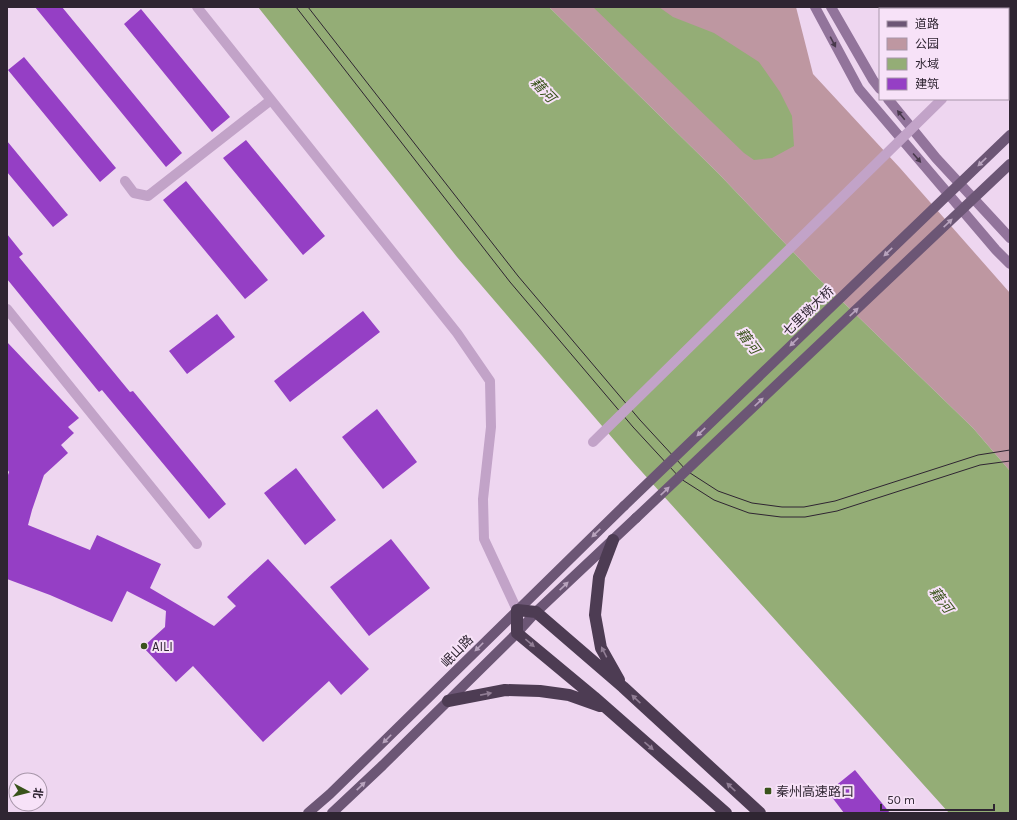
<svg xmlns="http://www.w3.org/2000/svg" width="1017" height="820" viewBox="0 0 1017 820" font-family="Karla,'Noto Sans SC',sans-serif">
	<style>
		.green { fill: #be97a1 }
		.water { fill: #94ad76 }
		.building { fill: #953fc5 }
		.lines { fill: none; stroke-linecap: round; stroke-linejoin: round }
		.minor { stroke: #c2a3c8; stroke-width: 10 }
		.secondary { stroke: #92749b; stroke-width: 10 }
		.primary { stroke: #6c5675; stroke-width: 10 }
		.motorway { stroke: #4d3c53; stroke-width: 12 }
		.tram { stroke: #2f2532; stroke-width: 1 }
		.pedestrian-bridge { stroke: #c2a3c8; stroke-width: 10 }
		.primary-bridge { stroke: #6c5675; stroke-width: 10 }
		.oneway { fill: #48394c }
		.oneway2 { fill: #b8a3bd }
		.oneway3 { fill: #917e95 }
		.poi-dot { fill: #39531b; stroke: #f7e2f8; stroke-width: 1.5 }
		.labels { text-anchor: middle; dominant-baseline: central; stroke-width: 4; stroke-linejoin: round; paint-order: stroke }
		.street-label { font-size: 13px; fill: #2f2532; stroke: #f7e2f8 }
		.poi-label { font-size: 13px; fill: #2f2532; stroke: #f7e2f8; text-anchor: start }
		.water-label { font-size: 14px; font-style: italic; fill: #39531b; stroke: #f7e2f8 }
	</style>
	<rect width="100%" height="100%" fill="#eed6f0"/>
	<path class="green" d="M549,7H796L813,74L900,168L1010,293V471L973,428L816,276L719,174Z"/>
	<path class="water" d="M258,7H549L719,174L816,276L973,428L1010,471V813H949L633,462L457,257Z
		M593,7H659L673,17L714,33L759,62L780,92L792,116L794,146L772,158L754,160L744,153Z"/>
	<path class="building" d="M35,7H62L182,153L166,167Z
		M141,9L230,117L212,132L124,24Z
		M24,57L116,168L100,182L8,70Z
		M246,140L325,236L303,255L223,158Z
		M7,141L68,215L53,227L7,172Z
		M186,181L268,280L245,299L163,200Z
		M7,234L23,254L19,257L130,392L133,391L226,504L209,519L102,390L99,392L7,279Z
		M363,311L380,332L290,402L274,381Z
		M217,314L235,337L187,374L169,351Z
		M7,342L79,418L68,427L74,433L61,445L68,453L44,475L32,510L28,525L90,550L97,535L161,564L150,588L214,626L236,606L227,597L268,559L369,669L341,695L329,681L263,742L193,666L176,682L143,647L165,627L166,611L127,591L112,622L50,595L7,579V478L9,472L7,469Z
		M377,409L417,462L383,489L342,437Z
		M296,468L336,520L305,545L264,493Z
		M391,539L430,588L369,636L330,587Z
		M855,770L890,813H844L828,792Z"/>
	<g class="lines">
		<path class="minor" d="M197,7L457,333L490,381L491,427L483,499L484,539L517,610
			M125,181L134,193L148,196L271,100
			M7,309L197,544"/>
		<path class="secondary" d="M815,7L859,89L996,250L1010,264
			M831,7L873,80L880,89
			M888,99L936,158L1010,238"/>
		<path class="primary" d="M308,813L330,794L372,753L624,506
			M332,813L383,765L517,633L536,612L636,518"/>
		<path class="motorway" d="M613,540L599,577L595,615L601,648L619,680
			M448,701L505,690L540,691L569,695L600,706
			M726,813L594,697L517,633V610L536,612L623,687L760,813"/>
		<path class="tram" d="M296,7L510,282L633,427L681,479L714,500L749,513L781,517H805L837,511L980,465L1010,461
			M308,7L518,276L640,420L687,471L718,491L752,503L782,507H804L835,501L978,455L1010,450"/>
		<path class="pedestrian-bridge" d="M593,442L942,99"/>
		<path class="primary-bridge" d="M624,506L1010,135
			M636,518L1010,164"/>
	</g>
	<defs><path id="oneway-solid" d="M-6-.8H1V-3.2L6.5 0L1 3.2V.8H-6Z"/></defs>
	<g class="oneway">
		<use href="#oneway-solid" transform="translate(833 42) rotate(62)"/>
		<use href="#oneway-solid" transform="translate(901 115) rotate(-129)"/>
		<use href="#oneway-solid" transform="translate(917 158) rotate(49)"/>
	</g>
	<g class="oneway2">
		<use href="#oneway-solid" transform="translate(982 162) rotate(136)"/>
		<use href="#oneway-solid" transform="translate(948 223) rotate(-43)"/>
		<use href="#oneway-solid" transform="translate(888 252) rotate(136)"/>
		<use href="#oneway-solid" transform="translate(854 312) rotate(-43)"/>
		<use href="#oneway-solid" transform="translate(794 342) rotate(136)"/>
		<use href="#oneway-solid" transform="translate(759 402) rotate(-43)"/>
		<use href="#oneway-solid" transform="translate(701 432) rotate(136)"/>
		<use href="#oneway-solid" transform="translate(665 491) rotate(-43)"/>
		<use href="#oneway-solid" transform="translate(596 533) rotate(136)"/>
		<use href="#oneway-solid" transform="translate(564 586) rotate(-43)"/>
		<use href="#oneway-solid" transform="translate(479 647) rotate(135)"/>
		<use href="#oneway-solid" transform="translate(387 739) rotate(135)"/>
		<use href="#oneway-solid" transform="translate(361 786) rotate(-44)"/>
	</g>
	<g class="oneway3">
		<use href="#oneway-solid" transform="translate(530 643) rotate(40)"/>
		<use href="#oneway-solid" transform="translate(604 652) rotate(-117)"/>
		<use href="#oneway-solid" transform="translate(486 694) rotate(-11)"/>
		<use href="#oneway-solid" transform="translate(636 699) rotate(-137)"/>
		<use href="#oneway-solid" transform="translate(649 746) rotate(41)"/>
		<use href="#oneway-solid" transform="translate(731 787) rotate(-137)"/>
	</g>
	<g class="poi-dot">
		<circle cx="144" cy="646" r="4"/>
		<rect x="764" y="787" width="8" height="8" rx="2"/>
	</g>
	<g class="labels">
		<g class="street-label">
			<text transform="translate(808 311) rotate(-44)">七里墩大桥</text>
			<text transform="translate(457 651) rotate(-45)">岷山路</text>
		</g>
		<g class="poi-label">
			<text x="152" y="646">AILI</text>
			<text x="776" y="791">秦州高速路口</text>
		</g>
		<g class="water-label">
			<text transform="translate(543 90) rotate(46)">藉河</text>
			<text transform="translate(748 341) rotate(53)">藉河</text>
			<text transform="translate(941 600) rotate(53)">藉河</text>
		</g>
	</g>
	<rect width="1017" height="820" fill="none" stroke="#2f2532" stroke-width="16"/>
	<rect x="879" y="8" width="130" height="92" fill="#f7e2f8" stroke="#a796a9"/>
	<rect x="887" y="21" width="20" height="6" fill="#6c5675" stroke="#a796a9"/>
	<text x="915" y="28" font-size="12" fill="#2f2532">道路</text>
	<rect x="887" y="38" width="20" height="12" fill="#be97a1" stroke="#a796a9"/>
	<text x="915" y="48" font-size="12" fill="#2f2532">公园</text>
	<rect x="887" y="58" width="20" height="12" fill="#94ad76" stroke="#a796a9"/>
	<text x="915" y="68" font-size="12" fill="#2f2532">水域</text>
	<rect x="887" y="78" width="20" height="12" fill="#953fc5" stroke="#a796a9"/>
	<text x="915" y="88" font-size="12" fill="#2f2532">建筑</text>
	<g transform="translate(28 792) rotate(97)"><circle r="19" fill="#f7e2f8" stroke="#a796a9"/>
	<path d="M0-3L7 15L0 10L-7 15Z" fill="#39531b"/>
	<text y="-6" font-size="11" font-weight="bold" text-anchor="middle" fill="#2f2532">北</text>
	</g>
	<path d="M881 804v6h113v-6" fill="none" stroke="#2f2532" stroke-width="2"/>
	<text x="887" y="804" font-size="12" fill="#2f2532" stroke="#f7e2f8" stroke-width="3" paint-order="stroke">50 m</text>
</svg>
